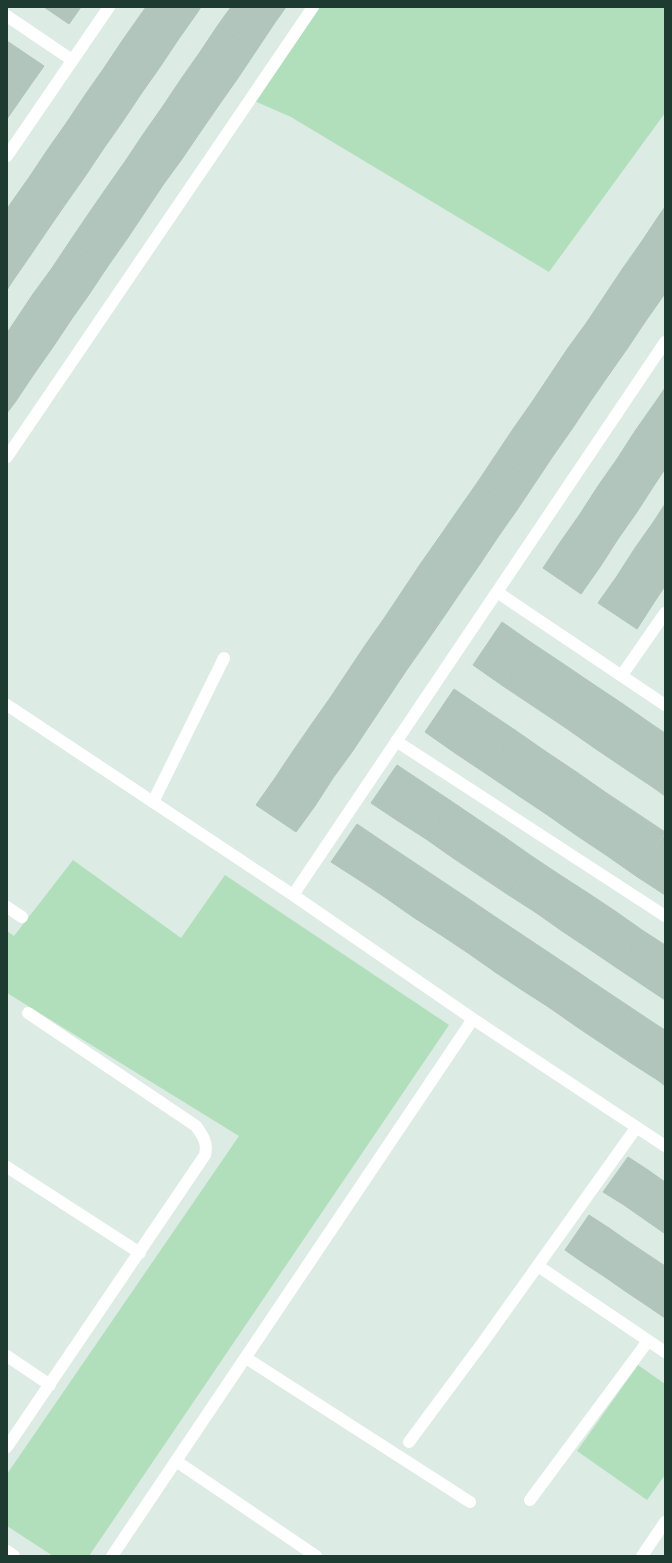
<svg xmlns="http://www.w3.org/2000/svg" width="672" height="1563" viewBox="0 0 672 1563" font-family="Poppins,sans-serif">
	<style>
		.green { fill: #b2dfbb }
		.building { fill: #b2c5bc; stroke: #aec5ba }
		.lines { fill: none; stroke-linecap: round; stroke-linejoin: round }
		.lane { stroke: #fff; stroke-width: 12 }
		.street { stroke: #fff; stroke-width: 12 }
	</style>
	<rect width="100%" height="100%" fill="#dcebe3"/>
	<path class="green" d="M313,7H665V113L549,272L291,117L250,99Z
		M73,860L181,938L225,875L449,1025L89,1556H53L7,1526V1474L239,1136L7,993V931L14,936Z
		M638,1365L665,1384V1475L647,1500L577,1451Z"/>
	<path class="building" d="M44,7H81L69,24Z
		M146,7H188L197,13L178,40L141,14Z
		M188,7H201L197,13Z
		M231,7H250L274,24L256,51L218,25Z
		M250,7H286L274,24Z
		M141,14L178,40L160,67L122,41Z
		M218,25L256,51L238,78L200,52Z
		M7,41L44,66L25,93L7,80Z
		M122,41L160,67L141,94L104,68Z
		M200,52L238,78L219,105L181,79Z
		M104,68L141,94L123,121L85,95Z
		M181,79L219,105L201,131L163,106Z
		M7,80L25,93L7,119Z
		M85,95L123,121L104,148L67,122Z
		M163,106L201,131L182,159L144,133Z
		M67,122L104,148L86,175L48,149Z
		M144,133L182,159L163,185L126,160Z
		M48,149L86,175L67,202L30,176Z
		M126,160L163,185L145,212L107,187Z
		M30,176L67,202L49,228L11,203Z
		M107,187L145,212L127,239L89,213Z
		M11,203L49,228L30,256L7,240V209Z
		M665,207V217L660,214Z
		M89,213L127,239L108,266L70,241Z
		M660,214L665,217V257L642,241Z
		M7,240L30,256L12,282L7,279Z
		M70,241L108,266L90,293L52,268Z
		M642,241L665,257V293L664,295L623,268Z
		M52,268L90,293L71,320L33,294Z
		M623,268L664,295L645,322L605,295Z
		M7,279L12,282L7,290Z
		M33,294L71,320L53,347L15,321Z
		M605,295L645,322L627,349L587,322Z
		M15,321L53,347L34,374L7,356V333Z
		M587,322L627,349L608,376L568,348Z
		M568,348L608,376L590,402L550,375Z
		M7,356L34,374L16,401L7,395Z
		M550,375L590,402L572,429L532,402Z
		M665,388V411L654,404Z
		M7,395L16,401L7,413Z
		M532,402L572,429L553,456L513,429Z
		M654,404L665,411V451L635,431Z
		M513,429L553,456L535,483L495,456Z
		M635,431L665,451V469L655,484L617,459Z
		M495,456L535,483L517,510L477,483Z
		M617,459L655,484L637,512L598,486Z
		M477,483L517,510L498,537L458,510Z
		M598,486L637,512L618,539L580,514Z
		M665,504V528L654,521Z
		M458,510L498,537L480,564L440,536Z
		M580,514L618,539L600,567L561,541Z
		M654,521L665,528V568L635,548Z
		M440,536L480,564L462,590L421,563Z
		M561,541L600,567L581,594L543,568Z
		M635,548L665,568V586L655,601L617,576Z
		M421,563L462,590L443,618L403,590Z
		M617,576L655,601L637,629L598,603Z
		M403,590L443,618L425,644L385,617Z
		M385,617L425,644L406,671L366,644Z
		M502,622L532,643L503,686L473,665Z
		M532,643L562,663L533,706L503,686Z
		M366,644L406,671L388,698L348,671Z
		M562,663L593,684L563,726L533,706Z
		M348,671L388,698L370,725L330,698Z
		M593,684L623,704L593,747L563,726Z
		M454,689L485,710L455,753L425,732Z
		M330,698L370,725L352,752L311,725Z
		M623,704L653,725L624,768L593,747Z
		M485,710L515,730L485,773L455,753Z
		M311,725L352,752L333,778L293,751Z
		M653,725L665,733V772L654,788L624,768Z
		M515,730L545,751L516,794L485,773Z
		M293,751L333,778L315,806L275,778Z
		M545,751L575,771L546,814L516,794Z
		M397,765L424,783L398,821L371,803Z
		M575,771L605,792L576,835L546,814Z
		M665,772V796L654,788Z
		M275,778L315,806L296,832L256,805Z
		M424,783L451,801L426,839L398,821Z
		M605,792L635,812L606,855L576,835Z
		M451,801L479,820L453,858L426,839Z
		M635,812L665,832L636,876L606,855Z
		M479,820L506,838L480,876L453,858Z
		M357,824L385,843L359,880L331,862Z
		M665,834V895L636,876Z
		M506,838L533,857L507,894L480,876Z
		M385,843L412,861L386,898L359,880Z
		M533,857L560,875L535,912L507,894Z
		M412,861L439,879L413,917L386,898Z
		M560,875L588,893L562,931L535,912Z
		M439,879L466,897L441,935L413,917Z
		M588,893L615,911L589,949L562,931Z
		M466,897L494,916L468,953L441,935Z
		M615,911L642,930L617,968L589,949Z
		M494,916L521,934L495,972L468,953Z
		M642,930L665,945V954L644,986L617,968Z
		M521,934L548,952L522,990L495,972Z
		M548,952L575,970L550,1008L522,990Z
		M665,954V1000L644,986Z
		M575,970L603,989L577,1027L550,1008Z
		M603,989L630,1007L604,1045L577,1027Z
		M630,1007L657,1025L631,1063L604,1045Z
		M657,1025L665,1030V1072L659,1081L631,1063Z
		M665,1072V1086L659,1081Z
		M628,1157L648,1170L624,1205L603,1192Z
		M648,1170L665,1182V1188L644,1219L624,1205Z
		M665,1188V1232L664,1233L644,1219Z
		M589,1215L609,1228L585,1264L565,1250Z
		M609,1228L629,1242L605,1277L585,1264Z
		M629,1242L650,1256L625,1291L605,1277Z
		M650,1256L665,1266V1277L646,1305L625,1291Z
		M665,1277V1318L646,1305Z"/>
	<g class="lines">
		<path class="lane" d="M153,802L224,658"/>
		<path class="street" d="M7,16L72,60
			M7,156L109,7
			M7,457L313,7
			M497,592L665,705
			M622,675L665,613
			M7,705L293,895L473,1019L665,1146
			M396,741L665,916
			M293,895L665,342
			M7,907L22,917
			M7,1167L140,1253
			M538,1266L665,1352
			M7,1356L50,1385
			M246,1358L470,1502
			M409,1442L481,1345L636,1128
			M7,1447L205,1155C208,1143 203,1136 196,1126L28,1013
			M176,1461L316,1556
			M530,1500L648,1341
			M7,1551L14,1556
			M112,1556L473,1019
			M642,1556L665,1522"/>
	</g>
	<rect width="672" height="1563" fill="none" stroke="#1d3b31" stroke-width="16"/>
</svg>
